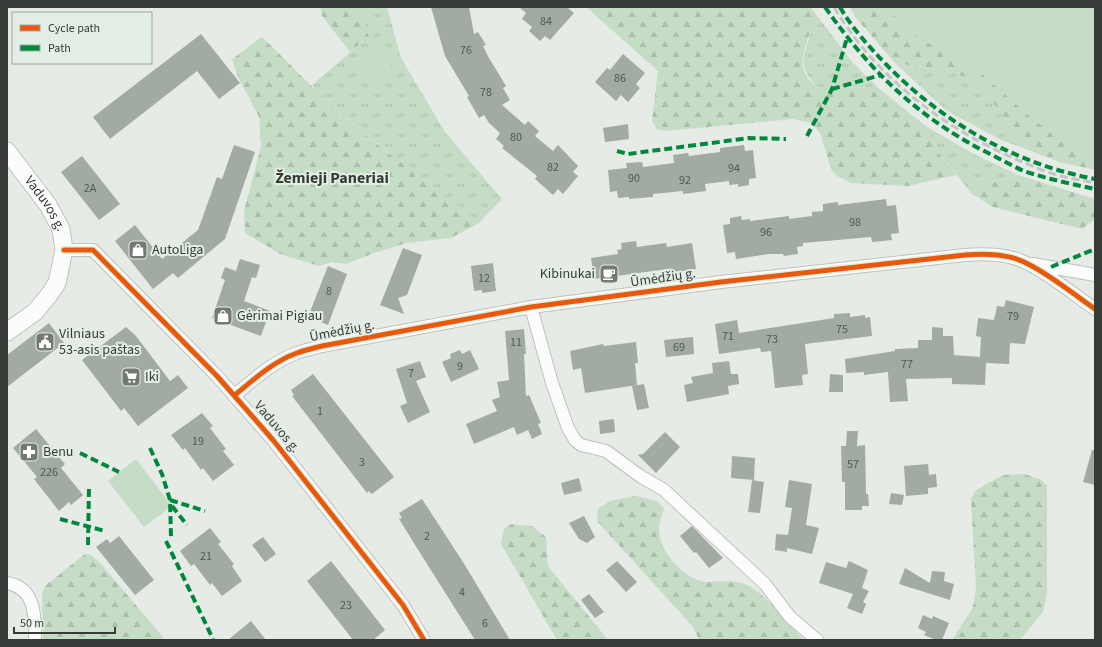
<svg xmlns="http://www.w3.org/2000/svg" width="1102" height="647" viewBox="0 0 1102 647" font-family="'Source Sans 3',sans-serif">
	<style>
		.grass { fill: url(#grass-tufts) }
		.forest { fill: url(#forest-firs) }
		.green { fill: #c5ddc7 }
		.building { fill: #a1aba2 }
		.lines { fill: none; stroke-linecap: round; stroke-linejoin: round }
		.street-casing { stroke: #bdc2be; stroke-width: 14 }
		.secondary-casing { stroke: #bdc2be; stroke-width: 19 }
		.street { stroke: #fbfcfb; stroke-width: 12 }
		.secondary { stroke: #fbfcfb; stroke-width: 17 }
		.rail { stroke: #c4c5c4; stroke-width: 3; stroke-dasharray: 8 4; stroke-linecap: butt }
		.quiet { stroke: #00873e; stroke-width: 4; stroke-dasharray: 8 4; stroke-linecap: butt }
		.cycleway-casing { stroke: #e3eee4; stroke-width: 8 }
		.cycleway { stroke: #e8590c; stroke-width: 5 }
		.labels { text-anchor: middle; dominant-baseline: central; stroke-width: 4; stroke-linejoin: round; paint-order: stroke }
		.number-label { font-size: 12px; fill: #525752 }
		.street-label { font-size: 14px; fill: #373b37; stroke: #e3eee4 }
		.poi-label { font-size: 14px; fill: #373b37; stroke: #e3eee4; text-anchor: start }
		.quarter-label { font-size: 16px; font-weight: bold; fill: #343c34; stroke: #e3eee4 }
	</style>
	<defs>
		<pattern id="grass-tufts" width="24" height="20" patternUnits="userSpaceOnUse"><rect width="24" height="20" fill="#c5ddc7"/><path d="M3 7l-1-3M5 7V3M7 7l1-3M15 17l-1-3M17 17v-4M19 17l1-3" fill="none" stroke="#aabfac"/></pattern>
		<pattern id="forest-firs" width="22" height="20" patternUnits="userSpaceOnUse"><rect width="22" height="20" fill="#c5ddc7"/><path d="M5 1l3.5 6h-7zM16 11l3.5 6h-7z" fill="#aabfac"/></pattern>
	</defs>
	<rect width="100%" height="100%" fill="#e6ebe6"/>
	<path class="grass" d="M357,7H387L401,58L445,132L502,199L479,223L367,136L321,96L312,85L369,36Z
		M812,9L853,63L877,87L818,88C793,61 807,57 811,28C812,22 812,15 812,9Z
		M895,63L944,70L977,81L1028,150L1001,140L947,111Z
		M927,127L974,154L1018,175L980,186L972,194L938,152Z"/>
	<path class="forest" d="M320,7H357L369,36L350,52L322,16Z
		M586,7H811C819,30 793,56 807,77C810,81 814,85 818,88L877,87L927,127L938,152L956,175L908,186L851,183L837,176L831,169L820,133L811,123L793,119L665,131L657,129L652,121L658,71Z
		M850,7H1095V170L1060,162L1028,150L977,81L944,70L895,63L856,18Z
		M262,37C297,71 330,106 368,137C404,166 444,192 479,223L451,238L407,243L374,253L346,264L332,262L319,266L280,254L245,233L244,211L261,147L259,117L238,77L232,59Z
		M1018,175L1095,199V219L1082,229L993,207L972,194L980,186Z
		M1024,474L1040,479L1047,485V593L1043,612L1020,640H952L973,607L976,589L971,499L976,490L1003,475Z
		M636,496L657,501L664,509C662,515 659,523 659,530C659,552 686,581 707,582C722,582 735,579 749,586C766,594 790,626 804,640H699L693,627L597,521L598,509L610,501Z
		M511,524L532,526L546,537L548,566L608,640H557L501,544L504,529Z
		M85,554L91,555L100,563L163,637V640H43L42,593L46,585Z"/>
	<path class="green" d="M888,7H1095V169L1026,113L982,74L904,29Z
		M378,48L398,74L378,89L358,63Z
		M136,459L172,506L144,527L108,481Z"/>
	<path class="building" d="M431,7H469L474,34L478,32L486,45L483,46L489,58L506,86L503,88L510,100L502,105L525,125L528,121L539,131L535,136L553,151L558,145L578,166L573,172L578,176L563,194L558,189L553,195L535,179L537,176L502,148L504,146L496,139L500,133L489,123L484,115L479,118L467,97L469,96L445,56Z
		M519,7H567L574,13L550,40L545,36L540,41L529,31L532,27L522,19L526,13Z
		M201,34L240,83L219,99L197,71L110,139L93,117Z
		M623,54L645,73L636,84L640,88L628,102L621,95L616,101L595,82L607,68L610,70Z
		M628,124L629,139L605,142L603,128Z
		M234,145L255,152L225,239L178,278L173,273L153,289L115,241L135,225L162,259L198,230L217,177L222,179Z
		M744,145L745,151L753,150L756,178L749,179V185L738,187V184L729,185V181L705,184L706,191L683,194V191L653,194V197L629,199V197L618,198L617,191L610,192L608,170L627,168L626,163L642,162L643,167L674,163L673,155L688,153L689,156L720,152V148Z
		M82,156L120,204L99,220L61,172Z
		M886,199L887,206L896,205L899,233L891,234L892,240L872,242L871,237L803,243V246L797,247L798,254L784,256L783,254H769L736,259L735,252L727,253L723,225L730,224V218L741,216L742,220L750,219V221L789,216V219L812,216V212L823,211V204L838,202V205Z
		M636,241L637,247L666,243L667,247L692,243L696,269L669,273L668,269L594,279L591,258L618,254L617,250L622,249L621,243Z
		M403,248L422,255L407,295L398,298L404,314L380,305Z
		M240,259L260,265L256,278L252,277L244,301L270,311L261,336L212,318L225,280L221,278L225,267L236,271Z
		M493,263L496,291L482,293V290L474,291L471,266Z
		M328,266L347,274L328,325L308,317Z
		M1006,300L1034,307L1025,344L1010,343L1009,364L986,363L985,385L952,384V378L906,379L908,401L890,402L888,372L864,375V372L846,373L845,359L895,351V349L918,348V340H932V327L943,328V336H953L954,355L980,357L981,337L976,336L978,318L994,320L997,306L1004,307Z
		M850,313V317L865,315V318L870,317L872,336L805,344L808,374L802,375L803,385L775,388L771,351L761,352L760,348L719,354L715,324L737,320L739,333L834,318V314Z
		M49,323L64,343L7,387V355Z
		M126,327L136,336L170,381L178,375L188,388L138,426L124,408L121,411L82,360Z
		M524,329L526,354H524L526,396L529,395L541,423L538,424L542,434L532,439L528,430L517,435L514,427L474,444L466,424L497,411L492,400L500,397L497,382L509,380L505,331Z
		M693,337L694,354L666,357L664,340Z
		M636,342L638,363H635L637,385L585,393L581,368L573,370L570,351L603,344L604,346Z
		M460,350L462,354L470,350L479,369L451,382L442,362L451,358L450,354Z
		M420,361L426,377L416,381L430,412L408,423L400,406L407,403L396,369Z
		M729,361L731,374H738L739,384L728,386L729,394L687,402L684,385L693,383L691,377L713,373L712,363Z
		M313,374L394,477L372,494L369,491L367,493L292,396L294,395L291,390Z
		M830,374L843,375V392H829Z
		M644,384L649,408L637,410L632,386Z
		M202,413L213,426L210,428L226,449L223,451L234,465L213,481L203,468L201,470L185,448L183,450L171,435Z
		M614,419L615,432L600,434L599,421Z
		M36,429L65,464L61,468L83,495L71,505L69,502L59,511L34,479L37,477L13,448Z
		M847,431H858L857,446L865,445L866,494H868L869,506H862V510H845V482H842L841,446H846Z
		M665,432L680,447L656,473L638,455L643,454Z
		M1092,450H1095V485L1083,482Z
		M732,456L755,458L754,480L731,478Z
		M928,464L929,475L936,474L937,487L928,488V494L906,496L904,466Z
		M579,478L582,491L564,495L561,483Z
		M752,480L764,482L760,513L748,512Z
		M789,480L812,484L806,525L819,528L812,554L787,548V552L775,550L776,534L788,535L792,508L785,507Z
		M891,493L904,495L902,505L889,504Z
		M422,499L463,562L510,640H475L417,548L399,519L402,518L399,513Z
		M584,516L595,537L587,543L579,539L569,523Z
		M692,526L723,558L709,568L696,552L694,553L680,536Z
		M210,528L221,542L218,544L234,564L232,566L242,581L222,596L212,583L210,585L194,564L191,566L180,551Z
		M119,536L154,580L135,595L96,547L107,539L110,543Z
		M263,537L276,554L265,562L252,545Z
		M331,561L385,630L373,640H353L307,581Z
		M617,561L637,582L626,592L606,570Z
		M849,561L868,570L862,588L869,591L863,602L866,604L862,614L847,608L853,594L819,583L826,562L846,568Z
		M905,568L930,583L932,571L945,572L944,581L954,584L950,600L899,584Z
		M589,594L604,612L595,618L581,600Z
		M923,615L932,619L933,616L949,623L942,640H936L924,635L926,632L918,628Z
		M251,621L266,640H228Z"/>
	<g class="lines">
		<g class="street-casing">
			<path id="street" d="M64,250H93L217,376L273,440L403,605L424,640
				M1033,264L1095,275
				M531,307L552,383L568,428L575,440L581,445L606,451L640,476L664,490L765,584L790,617L817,640
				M235,395C253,380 274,361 297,353C305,350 314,348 322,346L531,307L721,282L965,255C984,253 1011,254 1028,264C1052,276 1073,294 1095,309
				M7,583C36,588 35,616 35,640"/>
		</g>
		<g class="secondary-casing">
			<g id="secondary">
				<path id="s1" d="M7,151L48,205L61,229L64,250L57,283L49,295L35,312L7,332"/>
			</g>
		</g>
		<use href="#street" class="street"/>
		<use href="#secondary" class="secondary"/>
		<path class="rail" d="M834,7C876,78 945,129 1020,161C1030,165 1040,170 1051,173C1065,178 1080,180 1095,183"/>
		<path class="quiet" d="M825,7C871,73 922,121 994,156C1004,161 1014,167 1024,171C1047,179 1072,184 1095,189
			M840,7C850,25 865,42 879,57C937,119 1011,163 1095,179
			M832,89L881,75
			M807,136L832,89L847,38
			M617,151L628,154L749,138L786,139
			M1051,267L1095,249
			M150,448L162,474L170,500L171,537
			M80,453L119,472
			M170,500L205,511
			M172,506L187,525
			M60,519L105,531
			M166,541L213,639
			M88,545L89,487"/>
		<g class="cycleway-casing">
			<path id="cycleway" d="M64,250H93L217,376L273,440L403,605L424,640
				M235,395C253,380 274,361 297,353C305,350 314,348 322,346L531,307L721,282L965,255C984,253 1011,254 1028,264C1052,276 1073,294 1095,309"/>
		</g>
		<use href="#cycleway" class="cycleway"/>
	</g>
	<defs>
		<g id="shop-square" transform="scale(1)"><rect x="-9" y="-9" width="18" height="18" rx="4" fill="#747974" stroke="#e3eee4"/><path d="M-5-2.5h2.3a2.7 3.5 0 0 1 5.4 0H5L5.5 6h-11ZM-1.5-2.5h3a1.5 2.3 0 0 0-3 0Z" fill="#fff"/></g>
		<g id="cafe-square" transform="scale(1)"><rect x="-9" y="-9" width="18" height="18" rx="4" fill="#747974" stroke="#e3eee4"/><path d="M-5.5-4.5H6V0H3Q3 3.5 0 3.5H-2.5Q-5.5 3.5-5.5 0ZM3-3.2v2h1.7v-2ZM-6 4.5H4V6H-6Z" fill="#fff"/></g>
		<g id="civic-square" transform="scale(1)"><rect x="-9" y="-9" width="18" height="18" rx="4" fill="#747974" stroke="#e3eee4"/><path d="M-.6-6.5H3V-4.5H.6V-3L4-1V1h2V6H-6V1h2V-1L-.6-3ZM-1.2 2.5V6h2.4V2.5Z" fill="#fff"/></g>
		<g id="supermarket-square" transform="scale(1)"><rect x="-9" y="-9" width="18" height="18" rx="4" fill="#747974" stroke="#e3eee4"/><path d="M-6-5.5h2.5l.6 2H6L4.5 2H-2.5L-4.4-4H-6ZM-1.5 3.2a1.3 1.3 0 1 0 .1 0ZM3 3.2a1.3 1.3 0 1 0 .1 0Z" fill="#fff"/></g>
		<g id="pharmacy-square" transform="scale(1)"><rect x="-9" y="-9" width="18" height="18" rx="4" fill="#747974" stroke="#e3eee4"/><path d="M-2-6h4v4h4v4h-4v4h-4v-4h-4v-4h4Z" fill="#fff"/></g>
	</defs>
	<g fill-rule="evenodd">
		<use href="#shop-square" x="138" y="250"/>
		<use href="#cafe-square" x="609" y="274"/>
		<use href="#shop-square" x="223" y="316"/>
		<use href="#civic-square" x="45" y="342"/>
		<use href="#supermarket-square" x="131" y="377"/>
		<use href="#pharmacy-square" x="29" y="452"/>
	</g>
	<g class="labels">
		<g class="number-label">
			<text x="546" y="21">84</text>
			<text x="466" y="50">76</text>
			<text x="620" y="78">86</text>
			<text x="486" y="92">78</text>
			<text x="516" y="137">80</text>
			<text x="553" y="167">82</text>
			<text x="734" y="168">94</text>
			<text x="634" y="178">90</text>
			<text x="685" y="180">92</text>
			<text x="90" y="188">2A</text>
			<text x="855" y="222">98</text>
			<text x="766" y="232">96</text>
			<text x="484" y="278">12</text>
			<text x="329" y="291">8</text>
			<text x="1013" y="316">79</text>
			<text x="842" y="329">75</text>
			<text x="728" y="336">71</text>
			<text x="772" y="339">73</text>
			<text x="516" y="342">11</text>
			<text x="679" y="347">69</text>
			<text x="907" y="364">77</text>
			<text x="460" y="366">9</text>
			<text x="411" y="373">7</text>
			<text x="320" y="411">1</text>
			<text x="198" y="441">19</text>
			<text x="362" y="462">3</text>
			<text x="853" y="464">57</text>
			<text x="49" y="472">226</text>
			<text x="427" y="536">2</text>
			<text x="206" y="556">21</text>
			<text x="462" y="592">4</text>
			<text x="346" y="605">23</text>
			<text x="485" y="623">6</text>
		</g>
		<g class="street-label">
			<text stroke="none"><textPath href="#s1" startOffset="65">Vaduvos g.</textPath></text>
			<text transform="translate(663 278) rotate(-8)">Ūmėdžių g.</text>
			<text transform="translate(342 331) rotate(-11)">Ūmėdžių g.</text>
			<text transform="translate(277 427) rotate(50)">Vaduvos g.</text>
		</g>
		<g class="poi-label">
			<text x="152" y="250">AutoLiga</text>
			<text x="595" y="274" text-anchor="end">Kibinukai</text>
			<text x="237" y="316">Gėrimai Pigiau</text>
			<text x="59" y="334">Vilniaus<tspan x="59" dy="16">53-asis paštas</tspan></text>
			<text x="145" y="377">Iki</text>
			<text x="43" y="452">Benu</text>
		</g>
		<g class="quarter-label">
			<text x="332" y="178">Žemieji Paneriai</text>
		</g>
	</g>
	<rect width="1102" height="647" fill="none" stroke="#373b37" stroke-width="16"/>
	<rect x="12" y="12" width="140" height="52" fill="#e3eee4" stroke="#9ea69f"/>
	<rect x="20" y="25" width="20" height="6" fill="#e8590c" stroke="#9ea69f"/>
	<text x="48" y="32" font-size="12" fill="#373b37">Cycle path</text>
	<rect x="20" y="45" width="20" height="6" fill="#00873e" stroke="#9ea69f"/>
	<text x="48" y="52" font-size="12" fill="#373b37">Path</text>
	<path d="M14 627v6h101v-6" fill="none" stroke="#373b37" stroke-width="2"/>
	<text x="20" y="627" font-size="12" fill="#373b37" stroke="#e3eee4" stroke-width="3" paint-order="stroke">50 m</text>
</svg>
